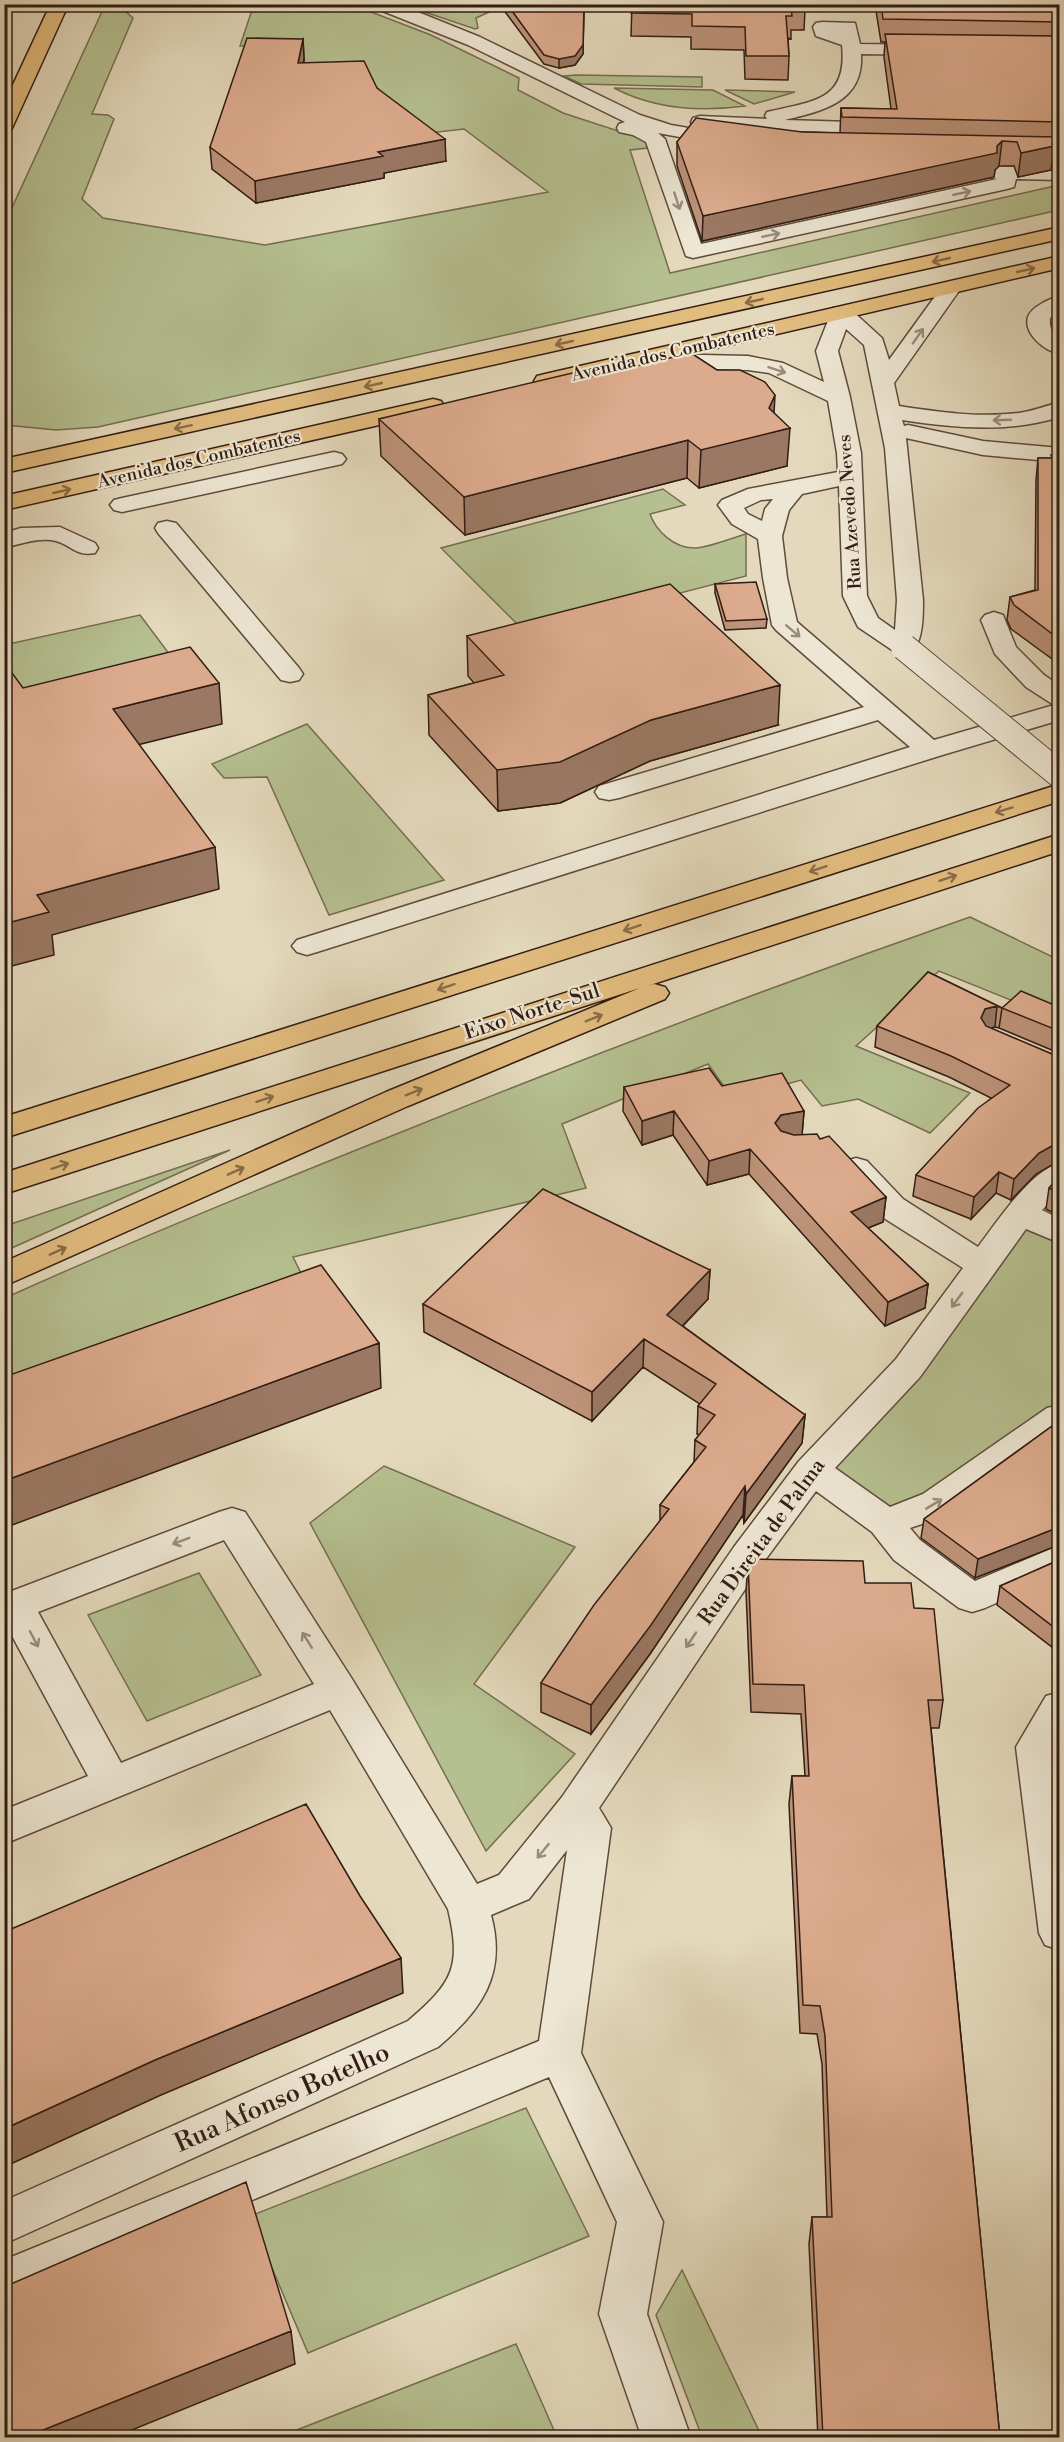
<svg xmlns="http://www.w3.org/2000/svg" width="1064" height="2442" viewBox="0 0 1064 2442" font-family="'Libre Bodoni',serif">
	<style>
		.green { fill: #b5bf8f; stroke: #746e51; stroke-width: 1.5 }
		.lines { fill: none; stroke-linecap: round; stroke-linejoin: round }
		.minor-casing { stroke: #5e4b3d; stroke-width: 3 }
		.major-casing { stroke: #321c13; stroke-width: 3 }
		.highway-casing { stroke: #321c13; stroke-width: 3 }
		.minor { fill: #ede6d3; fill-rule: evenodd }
		.major { fill: #e2bc7e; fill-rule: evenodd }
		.highway { fill: #e2bc7e; fill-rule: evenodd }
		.minor-bridge-casing { stroke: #5e4b3d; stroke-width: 28; stroke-linecap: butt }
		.minor-bridge { stroke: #ede6d3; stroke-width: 26 }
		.wall { fill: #bd9379; stroke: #321c13; stroke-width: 1.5 }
		.shaded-wall { fill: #9a7863; stroke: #321c13; stroke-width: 1.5 }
		.building { fill: #dcab8d; stroke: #321c13; stroke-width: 1.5 }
		.oneway { stroke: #998b7d }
		.oneway2 { stroke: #8a6c48 }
		.labels { text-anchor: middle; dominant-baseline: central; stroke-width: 4.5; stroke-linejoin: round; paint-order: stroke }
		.far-street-label { font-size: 18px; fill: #321c13; stroke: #ede6d3 }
		.street-label { font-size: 21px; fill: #321c13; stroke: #ede6d3 }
		.near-street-label { font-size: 26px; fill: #321c13; stroke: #ede6d3 }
	</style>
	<rect width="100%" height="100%" fill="#e4d9bc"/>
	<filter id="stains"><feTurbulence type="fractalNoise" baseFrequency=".00333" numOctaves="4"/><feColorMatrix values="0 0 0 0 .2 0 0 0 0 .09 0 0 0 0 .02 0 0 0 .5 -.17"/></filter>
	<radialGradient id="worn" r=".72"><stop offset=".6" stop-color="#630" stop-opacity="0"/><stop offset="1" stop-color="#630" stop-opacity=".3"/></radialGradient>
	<path class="green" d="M254,4L353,5L431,35L519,78L518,90L563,113L646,140L648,148L630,150L670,273L1059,185V210L98,427L56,430L5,425V223L105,5H118L133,18L92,114L108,115L114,119L82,199L103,218L265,245L548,192L464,129L411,135L299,84L295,47L240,46Z
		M500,5V7L476,18L478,28L475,29L404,5Z
		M576,75L702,77V87L581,84L564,76Z
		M614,88L713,90L745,106C701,112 654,109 614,88Z
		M725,90L795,92L754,104Z
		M663,489L685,505L650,514C656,531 674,548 694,548C708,548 731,538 746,534V576L526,633L441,548Z
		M140,615L194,687L5,695L4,645Z
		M307,724L444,880L329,915L267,777L224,778L212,764Z
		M970,917L1059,960L1060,1020L939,971L856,1046L970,1093L930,1133L858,1099L822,1106L801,1080L733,1099L708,1064L562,1124L586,1188L293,1257L304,1279L5,1388V1298C138,1238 273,1183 409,1129C594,1054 781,983 970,917Z
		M230,1150L5,1251V1226Z
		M1020,1213L1059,1236V1417L885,1522L812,1470Z
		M384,1466L575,1547L474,1684L575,1754L486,1851L310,1523Z
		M199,1573L261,1675L147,1721L88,1615Z
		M526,2108L589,2236L308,2353L250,2216Z
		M682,2270L762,2437H702L656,2315Z
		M516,2344L557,2437H279Z"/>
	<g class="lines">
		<g class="minor-casing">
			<path id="minor" d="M373,4H398L480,37L640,115L671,125L735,136L738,140L735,144L728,146L658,133L665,139L701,244L997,179L983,176L980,172L983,168L990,166L1060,168V180L1016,179L1014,187L1007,189L693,258L686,256L646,142L633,135L619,132L617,128L619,124L625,122L468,45L375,8Z
				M822,22L855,23L860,44L930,45L936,46L939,50L936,54L930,55L861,54C864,102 823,111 785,120L886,123L893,125L895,129L893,133L886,135L693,126L691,122L693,118L700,116L767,119L765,116L767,112C812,101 848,102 842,45L816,36L813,27L816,23Z
				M951,282L958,284L961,288L894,383L899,406C938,412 979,418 1019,413C1033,411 1046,406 1060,402V417C1008,433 955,428 902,420L904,426L908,425L983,441L1060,448V462L983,455L906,438L923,600C923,617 923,638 913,652L904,655L895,652L858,627L843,596L839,486L802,494L789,510L782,536L787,578L797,622L934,740L1054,705L1026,687L995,654L981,620L985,615L994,612L1003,615L1016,647L1044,675L1060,686V720L939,756L317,952L307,955L297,952L292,946L297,940L910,747L878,720L619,798L609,800L599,798L595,792L599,786L864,707L776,630L772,625L763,578L758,539L732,524L718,505L722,500L748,489L838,472L837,453L828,401L769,373L748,370L658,368L650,366L647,361L650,356L658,354L748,356L783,363L824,382L816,351L833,308L841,307L849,308L882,338L889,360L944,284ZM846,329L864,345L885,448L897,600L895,630L878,618L867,596L861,453L850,397L838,351ZM773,499L765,509L762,521L748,514L744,508L761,500Z
				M1060,296V312L1050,318C1049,328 1052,332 1060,338V354C1045,351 1023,334 1028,317C1031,307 1051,298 1060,296Z
				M334,452L342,454L346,459L342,464L122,512L114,510L110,505L114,500L122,498Z
				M167,521L176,523L299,668L303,674L299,680L290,682L281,680L158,533L155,528L158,523Z
				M60,527L95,543L98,548L95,553C77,557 71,545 56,541C39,537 20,544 4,548V533L21,528Z
				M856,1158L867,1161L903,1199L978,1247C996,1223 1031,1170 1060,1163V1192L1042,1210L1060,1219V1243L1026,1229L920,1377L835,1468L890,1507L923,1494L1047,1408L1060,1405V1435L949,1512L934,1520L910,1528L920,1540L975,1581L1060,1545V1575L985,1608L972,1612L959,1608L894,1560L872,1532L816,1491L760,1567L599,1808L611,1828L581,2053L663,2222L647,2314L691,2438H642L599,2314L617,2222L549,2077L4,2303V2260L539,2041L567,1850L529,1899L491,1915C507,1974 482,2010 438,2047L4,2244V2201L408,2021C452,1983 462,1968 448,1909L330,1710L4,1844V1810L88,1776L4,1621V1594L219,1512L232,1508L245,1512L352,1679L477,1884L499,1875L562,1797L734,1547L799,1461L896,1359L963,1268L879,1215L840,1168L845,1161ZM224,1540L314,1684L121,1763L38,1612Z
				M1060,1692V1742L1056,1748L1060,1774V1950L1045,1945L1039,1933L1016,1747L1046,1696Z"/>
		</g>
		<g class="major-casing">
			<path id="major" d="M53,4H70L64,14L13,126L11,130L4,132V104L46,14Z
				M1060,227V239L4,473V459Z
				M1060,256V268L545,388L537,386L534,381L537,376L545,374Z
				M433,399L441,401L444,406L441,411L4,510V496Z"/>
		</g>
		<g class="highway-casing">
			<path id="highway" d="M1060,784V801L4,1138V1117Z
				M1060,834V851L647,986L654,984L665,987L669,993L665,999L408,1106L4,1286V1262L386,1092L640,988L4,1194V1173Z"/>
		</g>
		<use href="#minor" class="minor"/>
		<use href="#major" class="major"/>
		<use href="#highway" class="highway"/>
		<g class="minor-bridge-casing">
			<path id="minor-bridge" d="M904,647L1060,775"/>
		</g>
		<use href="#minor-bridge" class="minor-bridge"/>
	</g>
	<path class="wall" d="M503,4H584L583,54L575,65L559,68L544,64L503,9Z
		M632,4H1059V170H1051L1018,177L1014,166H999L995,170L994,177L702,241L677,166V142L802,132L840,133L841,108L891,109L884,57L885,42H881L876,11L805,10L804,30H791V39L788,38L789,56L788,80L745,79L744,50L691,49V37L631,36Z
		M303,39L304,59V63L377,88L446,161L384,173V178L256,203L212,169L210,147Z
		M593,376L774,413L787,466L699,488L687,478L465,535L381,456L379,419Z
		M1059,456V664L1011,629L1007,620L1010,597L1035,590L1036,480L1038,458H1051Z
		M715,584L767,619L766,628L725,630L715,593Z
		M467,636L778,725L650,761L560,803L498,811L429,735L428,695L474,683L468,676Z
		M928,972L1002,1008L999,1028L995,1027L990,1028L1059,1057L1036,1174L1011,1200L996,1193L971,1219L913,1196L916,1175L991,1098L949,1077L875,1047L877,1026Z
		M1059,1007V1053L999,1028L1002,1008Z
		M722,1086L804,1111L802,1135L820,1139L886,1197L883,1222L868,1228L928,1284L925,1308L885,1326L749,1174L707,1185L673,1135L642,1145L623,1111L624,1087Z
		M1059,1177V1216L1046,1209L1049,1188Z
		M710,1270L708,1299L683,1326L805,1415L802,1443L744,1523L743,1515L650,1654L591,1734L541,1712V1683L660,1521V1505L694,1462L695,1440L699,1435L697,1434L698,1406L700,1404L643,1367L592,1421L424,1332L423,1304Z
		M1059,1421L975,1578L921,1538L924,1519Z
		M1059,1560V1643L1052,1647L997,1605L1000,1586Z
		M748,1563L865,1583L914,1608L943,1700L939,1728H931L1000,2438H818L809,2244L812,2217H827L822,2064L817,2034L800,2033L789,1804L792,1776H805L801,1714L751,1712L746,1591Z"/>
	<path class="shaded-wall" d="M584,4L583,54L575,65L559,68V59Z
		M303,39L304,59L299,84L298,63Z
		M445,139L446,161L384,173V178L256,203L255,181L378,152Z
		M1002,141L999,166L995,170L994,177L702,241L703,216L997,146Z
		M1054,146L1051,170L1018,177L1021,153Z
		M775,395L773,432L790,428L787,466L699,488L701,450L769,408Z
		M688,440L687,478L465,535L464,497Z
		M219,683L222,724L117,750L113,709Z
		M780,685L778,725L650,761L560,803L498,811L497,770L651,720Z
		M215,847L219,889L52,935L54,955L4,968V924L37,895Z
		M997,1006L995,1027L982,1030L981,1018L985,1009Z
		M674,1111L673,1135L642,1145V1121Z
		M804,1111L802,1135L779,1139L775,1123L781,1115Z
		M1059,1142V1161L1036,1174L1011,1200L1014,1179L1039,1153Z
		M750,1149L749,1174L707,1185L709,1161Z
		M999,1172L996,1193L971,1219L974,1197Z
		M886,1197L883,1222L848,1236L851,1212Z
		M710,1270L708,1299L666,1343L667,1315Z
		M928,1284L925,1308L885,1326L888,1302Z
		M644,1339L643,1367L592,1421V1392Z
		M379,1343L381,1388L4,1528V1481Z
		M805,1415L802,1443L744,1523L746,1494Z
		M745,1486L743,1515L650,1654L591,1734V1705Z
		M1059,1527V1545L975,1578L978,1559Z
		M1059,1626V1643L1052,1647L1055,1628Z
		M401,1958L403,1993L161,2095L4,2167V2129L155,2060Z
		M291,2331L295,2364L112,2438H23Z"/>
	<path class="building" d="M507,4H584L583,45L575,56L559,59L544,55Z
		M632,4H805V7H791L792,16H786L789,56H746L745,27L692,26V14L631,13Z
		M881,4H1059V22L883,19Z
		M885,34L1059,36V122L842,117L841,108L897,109Z
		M247,38L303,39L298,63L364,61L377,88L445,139L378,152L383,156L255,181L210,147Z
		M696,118L802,132L1059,137V146H1054L1021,153L1017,142L1002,141L997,146V153L703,216L677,142Z
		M691,353L717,370H740L765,382L775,395L769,408L790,428L701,450L688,440L464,497L379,419L585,370L593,376Z
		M1051,455L1059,456V639L1014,605L1010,597L1038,590V458H1052Z
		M756,582L767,619L726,621L715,584Z
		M670,584L780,685L651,720L560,762L497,770L428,695L504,675L467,636Z
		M190,647L219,683L113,709L215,847L37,895L49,912L4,924V662L23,688Z
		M928,972L1002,1008L997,1006L985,1009L981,1018L986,1026L1059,1057V1142L1039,1153L1014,1179L999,1172L974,1197L916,1175L978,1108L1010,1085L951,1056L877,1026Z
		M1021,991L1059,1007V1031L1002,1008Z
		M709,1068L722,1086L782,1073L804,1111L781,1115L775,1123L781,1131L794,1135L817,1134L820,1139L829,1136L886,1197L851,1212L928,1284L888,1302L750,1149L709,1161L674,1111L642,1121L624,1087Z
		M1059,1177V1193L1049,1188Z
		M543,1189L710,1270L667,1315L805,1415L746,1494L745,1486L651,1625L591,1705L541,1683L594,1605L669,1509L660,1505L706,1447L695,1440L715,1415L698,1406L716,1384L644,1339L592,1392L423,1304Z
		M321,1265L379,1343L4,1481V1377Z
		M1059,1421V1527L978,1559L924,1519Z
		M751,1559L863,1561L865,1583H911L914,1608L934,1609L943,1700H928L1000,2438H823L812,2217H832L825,2036L820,2006L803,2005L792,1776H809L804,1685L753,1684L748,1563Z
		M1059,1560V1626L1055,1628L1000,1586Z
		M306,1804L360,1896L401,1958L155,2060L4,2129V1932Z
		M246,2182L291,2331L23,2438H4V2287Z"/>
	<defs><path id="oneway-shaft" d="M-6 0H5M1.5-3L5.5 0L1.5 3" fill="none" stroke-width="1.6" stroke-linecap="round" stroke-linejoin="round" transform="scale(1.5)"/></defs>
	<g class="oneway">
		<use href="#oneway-shaft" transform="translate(962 193) rotate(-12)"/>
		<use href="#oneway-shaft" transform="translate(677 201) rotate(72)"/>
		<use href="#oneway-shaft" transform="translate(771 235) rotate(-12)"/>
		<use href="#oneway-shaft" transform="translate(918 336) rotate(-55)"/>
		<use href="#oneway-shaft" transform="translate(777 370) rotate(18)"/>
		<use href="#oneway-shaft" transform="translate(1002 420) rotate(178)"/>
		<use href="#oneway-shaft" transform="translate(793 631) rotate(40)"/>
		<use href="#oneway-shaft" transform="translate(957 1300) rotate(126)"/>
		<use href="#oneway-shaft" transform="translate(934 1504) rotate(-31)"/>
		<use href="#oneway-shaft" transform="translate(181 1541) rotate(159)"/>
		<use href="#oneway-shaft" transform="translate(34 1639) rotate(62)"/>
		<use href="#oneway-shaft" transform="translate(307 1640) rotate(-122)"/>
		<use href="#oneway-shaft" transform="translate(691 1640) rotate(124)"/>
		<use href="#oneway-shaft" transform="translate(543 1851) rotate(129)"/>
	</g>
	<g class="oneway2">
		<use href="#oneway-shaft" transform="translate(941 260) rotate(167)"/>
		<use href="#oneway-shaft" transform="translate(1026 270) rotate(-13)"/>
		<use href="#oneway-shaft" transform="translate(754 301) rotate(167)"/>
		<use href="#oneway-shaft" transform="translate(564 343) rotate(167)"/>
		<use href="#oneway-shaft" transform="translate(373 385) rotate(167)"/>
		<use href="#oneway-shaft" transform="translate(183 427) rotate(168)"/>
		<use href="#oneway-shaft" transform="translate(62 491) rotate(-13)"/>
		<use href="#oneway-shaft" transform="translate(1004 810) rotate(163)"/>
		<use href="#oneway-shaft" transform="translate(818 869) rotate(162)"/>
		<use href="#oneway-shaft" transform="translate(948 878) rotate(-18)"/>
		<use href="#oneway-shaft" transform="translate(632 928) rotate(162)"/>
		<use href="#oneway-shaft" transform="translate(446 987) rotate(162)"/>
		<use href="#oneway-shaft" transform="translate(594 1018) rotate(-22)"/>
		<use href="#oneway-shaft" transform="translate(414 1092) rotate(-22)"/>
		<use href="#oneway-shaft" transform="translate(265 1099) rotate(-18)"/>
		<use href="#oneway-shaft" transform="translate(60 1166) rotate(-18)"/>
		<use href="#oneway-shaft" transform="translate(236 1171) rotate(-24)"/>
		<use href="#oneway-shaft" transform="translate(58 1251) rotate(-24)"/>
	</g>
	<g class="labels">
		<g class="far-street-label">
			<text transform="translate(673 352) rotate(-13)">Avenida dos Combatentes</text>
			<text transform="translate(199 459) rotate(-13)">Avenida dos Combatentes</text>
			<text transform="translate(850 512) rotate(-94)">Rua Azevedo Neves</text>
		</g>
		<g class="street-label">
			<text transform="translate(532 1012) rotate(-18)">Eixo Norte-Sul</text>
			<text transform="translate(762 1542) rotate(-54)">Rua Direita de Palma</text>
		</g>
		<g class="near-street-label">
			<text transform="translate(282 2098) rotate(-24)">Rua Afonso Botelho</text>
		</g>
	</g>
	<rect width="1064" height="2442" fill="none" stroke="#e4d9bc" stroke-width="24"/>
	<rect x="6" y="6" width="1052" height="2430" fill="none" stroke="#321c13" stroke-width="3"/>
	<rect x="12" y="12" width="1040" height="2418" fill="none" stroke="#321c13" stroke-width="1.5"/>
	<rect width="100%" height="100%" filter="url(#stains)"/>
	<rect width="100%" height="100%" fill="url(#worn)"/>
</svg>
